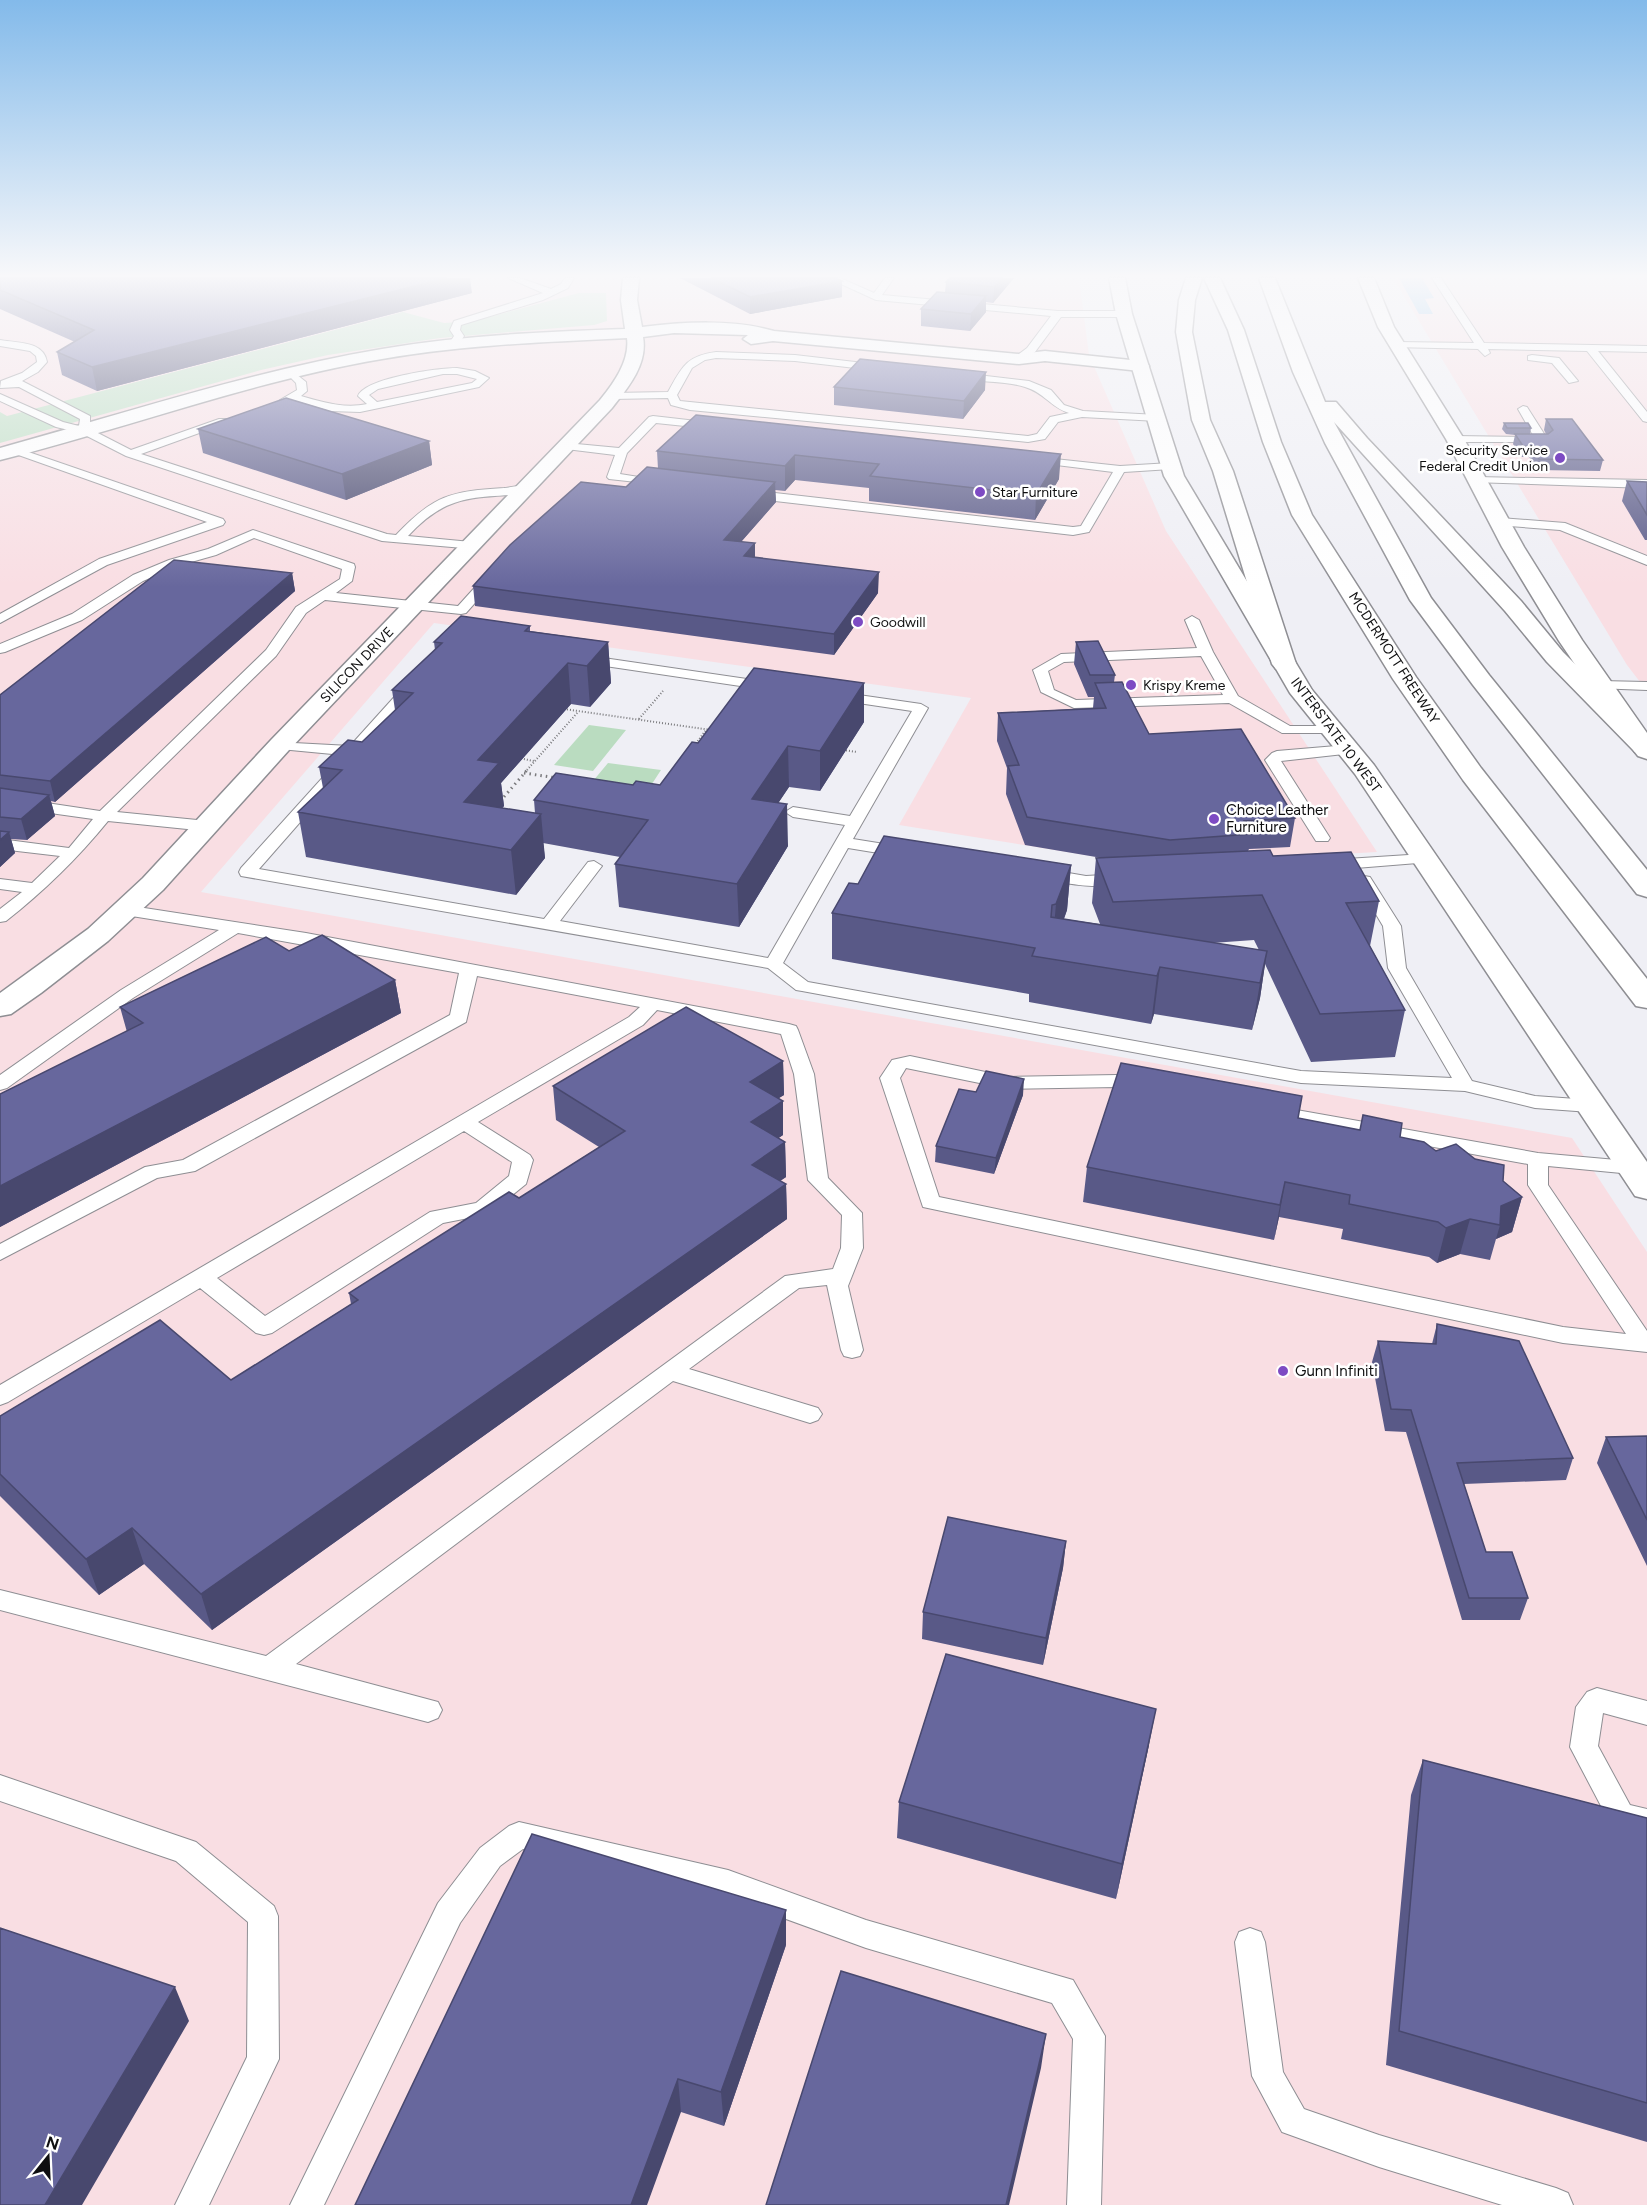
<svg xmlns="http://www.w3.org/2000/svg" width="1647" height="2205" viewBox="0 0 1647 2205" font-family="Figtree,sans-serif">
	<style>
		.commercial { fill: #f9dee3 }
		.green { fill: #badcc0 }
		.water { fill: #8bc3ee }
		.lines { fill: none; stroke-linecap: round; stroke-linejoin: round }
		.service-casing { stroke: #8e8e93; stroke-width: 2 }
		.minor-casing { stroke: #8e8e93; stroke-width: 3 }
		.secondary-casing { stroke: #8e8e93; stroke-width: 3 }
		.motorway-casing { stroke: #8e8e93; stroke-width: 3 }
		.path-far1 { stroke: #7a7a7d; stroke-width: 2; stroke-dasharray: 1 2; stroke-linecap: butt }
		.path { stroke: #7a7a7d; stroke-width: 3; stroke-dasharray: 1.5 4; stroke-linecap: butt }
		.service { fill: #fff; fill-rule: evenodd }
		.minor { fill: #fff; fill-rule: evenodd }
		.secondary { fill: #fff; fill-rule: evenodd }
		.motorway { fill: #fff; fill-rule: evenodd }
		.wall { fill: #595987; fill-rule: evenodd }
		.shaded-wall { fill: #48486e }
		.building { fill: #67679d; stroke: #48486e; stroke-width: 1.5 }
		.poi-dot { fill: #7d4bc3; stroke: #fff; stroke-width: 2 }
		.labels { text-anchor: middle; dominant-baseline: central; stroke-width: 5; stroke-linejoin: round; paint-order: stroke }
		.far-poi-label { font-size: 14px; fill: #0f0f10; stroke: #fff; text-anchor: start }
		.far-street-label { font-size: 14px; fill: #0f0f10; stroke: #fff }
		.poi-label { font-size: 15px; fill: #0f0f10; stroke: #fff; text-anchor: start }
	</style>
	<rect width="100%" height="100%" fill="#efeff5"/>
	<path class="commercial" d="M0,278H1079L1089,355L1166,531L1377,852L1148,865L899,825L971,698L434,623L201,892L1572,1138L1647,1252V2205H0Z
		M1393,278H1647V691L1627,665Z"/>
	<path class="green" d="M579,293H606L607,321L594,325L440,338L328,355L261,370L0,443V412L7,416L403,312L444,323L474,321Z
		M589,725L626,730L593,771L554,765Z
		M608,763L661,770L648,790L593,781Z"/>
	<path class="water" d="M1399,278H1422L1434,298L1425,299L1433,314H1419Z"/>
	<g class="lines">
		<g class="service-casing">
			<path id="service" d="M508,278H520L551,289L561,284L565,278H574L568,288L543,300L461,325L460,330L464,336L457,347H449L448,345L454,336L450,330L454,321L543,293Z
				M828,278H840L874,293L885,278H894L882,295L1058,311H1124L1129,314L1124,317H1061L1035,352L1019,362L1015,361V357L1027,348L1051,316L876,300Z
				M1432,278H1441L1484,343L1647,346V352L1598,351L1647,412V422L1643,421L1587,351L1488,349L1490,353L1485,356L1478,349L1393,347V343L1397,342L1474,343Z
				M0,340C17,343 44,341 47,362L38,372L22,381L90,416V429L131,450L219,419H227V423L141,454L387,534L396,535C433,496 450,491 504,488C513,487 524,484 531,490L525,494C472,498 447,494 408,536L471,542L475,543L477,546L475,549L382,541L126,456L81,433L56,427L0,401V394L63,422L79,426L80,419L19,387L0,388L1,381L22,373L37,362L36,356L30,351L0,346Z
				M716,352L795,355L881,365L886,368L881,371L795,361L716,358L705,360L692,368L677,395L680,401L1028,436L1037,434L1050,417L1069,413C1050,407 1045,393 1025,387C1003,380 979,383 957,378V374L961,373L1029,381L1051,390L1064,405L1083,411L1158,415L1163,418L1158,421L1082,417L1058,422L1045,439L1028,442L690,410L671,405L668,398L612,399L607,396L612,393L668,392C682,367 686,356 716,352Z
				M1532,355L1559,358L1578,381L1569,383L1552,363L1528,360V356Z
				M457,368L475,371L489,378L479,387L360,412L330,411L293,400L285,403L280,400L297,390L296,383L286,373L291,370L306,382L307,391L301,396C322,402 344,409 367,404L358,396C365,378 438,368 457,368ZM443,374H457L477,379L472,383L377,402L369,395L378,389Z
				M1523,406L1527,407L1548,440L1546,442H1455L1449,439L1455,436L1534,437L1518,409Z
				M653,416L714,423L719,426L714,429L656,423L627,453L620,474L664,481V485L609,479L607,477L615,455L566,449L560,446L566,443L619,448L649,417Z
				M14,447L223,519L225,522L223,525L107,565L0,623V614L99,559L207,522L10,452L8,450Z
				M1036,457L1120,466L1171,463L1177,466L1171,469L1124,472L1089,532L1073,535L748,498L742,494L748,490L1073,527L1081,526L1113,472L1032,462L1030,460Z
				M1476,477L1647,480V488L1472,482L1470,480Z
				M1500,518L1565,523L1647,556V565L1560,530L1496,525L1494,522Z
				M253,530L354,564L355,567L352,581L336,593L458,606L487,574H497L498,577L466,613L461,614L325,600L306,613L276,656L117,812L207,821L215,826L213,829L207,831L108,821C77,859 44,891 6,921L0,922V909L22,892L0,889V879L32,883L60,856L0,849V839L69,848L93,819L0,806V796L100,811L266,650L296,607L340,579L342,569L254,538L216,555L177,566L143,581L82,620L5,652L0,653V644L72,614L133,575L169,560L208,549Z
				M1192,616L1199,620L1213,652L1238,696L1290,726H1332L1337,727L1339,730L1337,733H1282L1229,703L1074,708L1041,692L1033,670L1061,654L1197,648L1185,620ZM1201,656L1223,695L1076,700L1054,690L1048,671L1064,662Z
				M583,655L768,682L775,686L768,690L578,662L576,659Z
				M1600,681L1647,682V690L1595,688L1593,685L1595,682Z
				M411,683L416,684L418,687L416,690L259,869L544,919L588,862L594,861L602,866L560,921L768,958L845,825L793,817L785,812L793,807L850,816L912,711L838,700L831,696L838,692L921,704L928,708L853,839L903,847L911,852L903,857L848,848L783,963L808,982L1301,1071L1452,1078L1388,968L1383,926L1356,881L1364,876L1370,877L1401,926L1406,968L1472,1081L1535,1096L1590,1100L1597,1102L1600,1106L1597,1110L1590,1112L1535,1108L1465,1091L1301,1083L802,991L796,990L768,968L241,876L239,872L241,868L343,755L280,749L273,745L275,742L350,746L406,684Z
				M1348,745L1353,747L1356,750L1353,753L1281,761L1330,838L1328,841H1316L1265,760L1272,753L1277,751Z
				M1424,854L1432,859L1430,862L1331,870L1323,865L1331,860Z
				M1045,869L1086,876L1120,874L1128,879C1116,894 1057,882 1039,878L1037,874Z
				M125,905L306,933L789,1024L796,1026L798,1030L814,1074L828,1178L862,1213L863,1248L848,1286L863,1350L860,1356L852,1358L844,1356L841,1350L827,1285L799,1288L689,1369L818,1408L822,1414L818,1420L810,1423L673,1381L296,1664L438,1702L442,1710L438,1718L428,1722L0,1610V1590L266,1656L785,1276L833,1269L841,1248L842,1215L808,1180L794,1074L781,1034L657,1010L643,1025L478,1122L530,1155L533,1160L526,1184L489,1214L443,1223L272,1333L264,1335L256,1333L200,1288L8,1402L0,1405V1385L629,1017L640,1007L477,976L466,1022L195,1171L157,1178L0,1260V1244L145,1167L183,1160L450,1015L459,973L238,933L133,998L7,1088L0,1090V1075L121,990L219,930L119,914L116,910L119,906ZM464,1131L512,1162L509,1176L476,1203L430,1212L265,1316L217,1278Z
				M910,1056L1009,1077L1117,1075L1146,1081L1149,1085L1146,1089L1139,1091L1117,1087L1009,1089L906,1068L900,1078L939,1197L1563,1327L1626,1334L1528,1185V1164L1274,1118L1267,1116L1264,1112L1267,1108L1274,1106L1538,1153L1639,1162L1642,1167L1639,1172L1632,1174L1548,1166V1185L1647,1331V1352L1563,1343L923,1207L880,1078L892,1060Z
				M1597,1688L1647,1701V1725L1603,1713L1598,1746L1630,1805L1647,1809V1835L1611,1825L1570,1747L1576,1707L1587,1692Z
				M0,1775L196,1842L274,1906L278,1916L279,2059L209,2205H175L247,2057L248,1922L176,1861L0,1801Z
				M519,1822L728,1870L866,1920L1073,1980L1105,2036L1101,2205H1067L1073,2039L1052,2003L866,1948L728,1898L523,1849L500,1866L460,1923L324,2205H290L438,1903L480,1848L509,1826Z
				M1250,1928L1261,1932L1265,1942L1283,2072L1304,2109L1379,2135L1556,2188L1568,2193L1573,2205H1502L1379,2167L1282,2132L1252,2076L1235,1942L1239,1932Z"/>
		</g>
		<g class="minor-casing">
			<path id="minor" d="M623,278H639L637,300L642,327C684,322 732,319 774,331L1019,354L1045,351L1140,361L1146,362L1149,366L1146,370L1140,371L1045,361L1019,364L773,341L751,344L743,339L748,335L674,333L643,337C648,364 628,388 612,408L289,750L163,890L108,941L41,993L11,1014L0,1016V993L88,929L143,878L271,740L600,400C613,384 630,361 627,338C545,342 463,345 382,359C252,381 128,428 0,460V448C126,413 252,371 382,349C462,335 544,332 625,329L621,300Z"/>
		</g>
		<g class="secondary-casing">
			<path id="secondary" d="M1109,278H1125L1132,314L1184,476L1312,690L1374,765L1647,1162V1199L1635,1196L1355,774L1290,693L1164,476L1116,314Z
				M1358,278H1374L1394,327L1464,439L1524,547L1582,640L1647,733V759L1638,756L1634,751L1559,641L1502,547L1446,439L1378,327Z"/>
		</g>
		<g class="motorway-casing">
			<path id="motorway" d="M1186,278H1202L1195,300L1192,332L1210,420L1233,471L1296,664L1292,669L1284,671L1276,669L1272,664L1213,471L1192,420L1176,332L1179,300Z
				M1204,278H1220L1244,330L1281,442L1312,515L1416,677L1481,768L1647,979V1008L1636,1006L1463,780L1393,679L1292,515L1263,442L1228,330Z
				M1259,278H1275L1325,402H1336L1367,438L1521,601L1563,652L1647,736V754L1635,752L1547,662L1505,611L1334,422L1431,598L1489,675L1647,870V897L1637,894L1473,685L1410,600L1325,443L1293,372Z"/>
		</g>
		<path class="path-far1" d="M564,709L711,730
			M639,719L663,691
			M694,746L706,730
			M843,750L857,752
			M518,758L534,761
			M527,770L578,712"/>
		<path class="path" d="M524,773L557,778
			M499,798H503L528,769"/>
		<use href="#service" class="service"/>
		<use href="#minor" class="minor"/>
		<use href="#secondary" class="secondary"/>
		<use href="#motorway" class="motorway"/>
	</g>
	<path class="wall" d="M0,278L472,293L97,391L62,375L57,352L75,342L0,309Z
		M680,278H835L842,281V297L750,314Z
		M950,278H1014L993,303L986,302V312L970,331L921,326V309L945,292L946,282Z
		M834,387L985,390L963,419L834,405Z
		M696,415L1059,479L1035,520L869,501V488L795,480L785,491L775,490L776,502L741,542L755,557L878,593L834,655L475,606L473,586L626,487L658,469L657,451Z
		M1546,419L1603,460L1600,471L1537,470L1529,457H1521L1513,444L1515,435L1506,434L1502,429L1504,423L1531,428L1530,434H1546L1544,430Z
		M198,429L429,441L432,465L346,500L203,453Z
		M1627,481L1647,482V540H1645L1622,501Z
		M292,573L295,591L55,802L51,801L55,816L27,840L11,839L15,853L0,867V695Z
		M530,626V631L608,642L611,683L590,707L571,704L501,783L504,806L502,808L535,813L534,800L633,785H660L698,743L864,722L820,791L789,787L778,803L788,846L739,927L619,907L615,864L620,857L543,843L545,858L516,895L306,857L298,812L323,788L319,767L362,742L395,710L392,690L435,650L434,642Z
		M1076,642L1115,675L1114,682L1149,734L1295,818L1290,847L1249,849L1248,851L1273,856L1379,901L1370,946L1405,1010L1395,1057L1311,1062L1265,964L1260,998L1252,1030L1154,1014L1151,1024L1029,1002V994L832,959V913L858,884L1071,865L1067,910L1064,919L1100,924L1092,903L1096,858H1102L1025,845L1006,794L1007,768L997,741L998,713L1093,708L1094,697H1088L1074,664ZM1254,940L1259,950L1212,943Z
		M289,951L395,980L401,1013L0,1227V1094L127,1032L120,1007Z
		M783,1061L784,1095L778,1098L783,1101V1135L778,1138L785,1142L786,1177L780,1181L786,1184L787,1219L212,1630L144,1564L99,1595L0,1496V1416L231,1380L351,1304L349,1293L519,1198L599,1147L556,1120L553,1086Z
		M976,1092L1023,1095L994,1174L935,1162L936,1146Z
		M1363,1115L1400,1137L1436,1151L1503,1181L1522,1197L1512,1232L1496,1239L1490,1260L1460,1254L1437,1263L1429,1257L1341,1239L1343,1229L1279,1217L1274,1240L1083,1202L1087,1167L1298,1118L1360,1130Z
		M1437,1324L1573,1458L1566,1480L1464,1484L1486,1552L1528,1598L1520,1620H1462L1406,1432L1385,1431L1372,1362L1378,1341L1432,1344Z
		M1647,1436V1566L1597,1463L1606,1437Z
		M1066,1541L1063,1568L1043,1665L922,1639L923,1612Z
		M1149,1745L1116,1899L897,1838L899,1802Z
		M1423,1760L1647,1818V2142L1386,2065L1411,1795Z
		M786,1945L724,2126L681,2112L355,2205Z"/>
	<path class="shaded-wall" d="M447,278H470L472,293L97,391L92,367Z
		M1002,278H1014L993,303L994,287Z
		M842,281V297L750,314V297Z
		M986,296V312L970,331L971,314Z
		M986,372L985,390L963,419L964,401Z
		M429,441L432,465L346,500L342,474Z
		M1061,454L1059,479L1035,520L1036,495Z
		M795,455V480L785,491V466Z
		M775,482L776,502L725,560L724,540Z
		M755,543V564L744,556Z
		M879,572L878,593L834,655V634Z
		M292,573L295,591L55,802L50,781Z
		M608,642L611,683L590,707L587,666Z
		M568,663L571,704L501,783L504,806L472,843L464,802L478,760Z
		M864,683V722L820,791V751Z
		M788,746L789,787L753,841L752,799Z
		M49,795L55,816L27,840L21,819Z
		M787,804L788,846L739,927L737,884Z
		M541,814L545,858L516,895L511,850Z
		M9,832L15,853L0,867V840Z
		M1071,865L1067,910L1052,950L1056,904Z
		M1267,951L1260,998L1252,1030L1260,983Z
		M1160,967L1154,1014L1151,1024L1157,976Z
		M395,980L401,1013L0,1227V1186Z
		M783,1061L784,1095L751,1116L750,1082Z
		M1024,1079L1023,1095L994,1174L996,1158Z
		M783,1101V1135L752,1157L751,1122Z
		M785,1142L786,1177L753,1199L752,1165Z
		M1285,1182L1279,1217L1274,1240L1280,1205Z
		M786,1184L787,1219L212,1630L201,1594Z
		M1522,1197L1512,1232L1496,1239L1500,1225L1501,1206Z
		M1470,1219L1460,1254L1437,1263L1446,1228Z
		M132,1528L144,1564L99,1595L86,1559Z
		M1066,1541L1063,1568L1043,1665L1046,1638Z
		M1156,1709L1149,1745L1116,1899L1122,1864Z
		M786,1910V1945L724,2126L721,2092Z
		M175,1987L189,2021L82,2205H45Z
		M1046,2034L1041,2068L1009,2205H1006Z
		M678,2079L681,2112L647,2205H631Z"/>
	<path class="building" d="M0,278H447L92,367L57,352L94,330L0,290Z
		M711,278H835L842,281L750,297Z
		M950,278H1002L994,287L946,282Z
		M937,292L986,296L971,314L921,309Z
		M860,359L986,372L964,401L834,387Z
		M286,398L429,441L342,474L198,429Z
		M696,415L1061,454L1036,495L870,476L879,464L795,455L785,466L657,451Z
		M1546,419H1572L1603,460L1539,459L1531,447L1523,446L1515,434H1548L1553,430Z
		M1504,423H1528L1531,428H1507Z
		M647,467L775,482L724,540L755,543L744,556L879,572L834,634L473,586L510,545L581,482L626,487Z
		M1627,481L1647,482V515Z
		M174,560L292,573L50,781L0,775V695Z
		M461,616L530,626L525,631L608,642L587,666L568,663L478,760L499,763L464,802L541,814L511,850L298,812L342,770L319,767L348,740L362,742L413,693L392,690L442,643L434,642Z
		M1098,641L1115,675H1090L1076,642Z
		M754,668L864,683L820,751L788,746L752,799L787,804L737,884L615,864L648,820L534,800L556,773L633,785L636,781L660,785L692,742L698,743Z
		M1122,682L1149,734L1241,729L1295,818L1244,821L1251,834L1170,840L1027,817L1008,766L1019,765L998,713L1106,708L1095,683Z
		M0,788L49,795L21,819L0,817Z
		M0,831L9,832L0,840Z
		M884,836L1071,865L1056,904L1052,905L1051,917L1267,951L1260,983L1160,967L1157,976L1032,956L1035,948L832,913L849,883L858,884Z
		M1270,850L1273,856L1351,852L1379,901L1346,903L1405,1010L1320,1014L1262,895L1113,902L1096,858Z
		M322,935L395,980L0,1186V1094L143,1023L120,1007L266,937L289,951Z
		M686,1007L783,1061L750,1082L783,1101L751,1122L785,1142L752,1165L786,1184L201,1594L132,1528L86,1559L0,1474V1416L160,1320L231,1380L358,1300L349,1293L509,1192L519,1198L625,1131L553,1086Z
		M1121,1063L1302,1096L1298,1118L1360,1130L1363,1115L1402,1123L1400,1137L1424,1142L1436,1151L1456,1144L1475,1159L1504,1165L1503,1181L1522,1197L1501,1206L1500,1225L1470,1219L1446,1228L1438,1222L1349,1204L1350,1195L1285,1182L1280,1205L1087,1167Z
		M986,1071L1024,1079L996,1158L936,1146L959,1089L976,1092Z
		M1437,1324L1519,1341L1573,1458L1457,1463L1486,1552H1512L1528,1598H1469L1411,1410L1391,1409L1378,1341L1436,1344Z
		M1647,1436V1520L1606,1437Z
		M948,1517L1066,1541L1046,1638L923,1612Z
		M946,1654L1156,1709L1122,1864L899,1802Z
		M1423,1760L1647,1818V2103L1399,2031Z
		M532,1834L786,1910L721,2092L678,2079L631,2205H355Z
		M0,1928L175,1987L45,2205H0Z
		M841,1971L1046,2034L1006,2205H766Z"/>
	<linearGradient id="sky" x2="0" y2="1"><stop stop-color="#83baea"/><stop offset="0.47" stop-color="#f8f8fa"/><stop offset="1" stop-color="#f8f8fa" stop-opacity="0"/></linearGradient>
	<rect width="1647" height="587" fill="url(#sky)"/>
	<g class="poi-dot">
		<circle cx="1560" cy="458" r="6"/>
		<circle cx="980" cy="492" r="6"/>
		<circle cx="858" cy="622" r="6"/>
		<circle cx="1131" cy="685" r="6"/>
		<circle cx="1214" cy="819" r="6"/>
		<circle cx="1283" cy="1371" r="6"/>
	</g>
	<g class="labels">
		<g class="far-poi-label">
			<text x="1548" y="450" text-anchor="end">Security Service<tspan x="1548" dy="16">Federal Credit Union</tspan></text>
			<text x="992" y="492">Star Furniture</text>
			<text x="870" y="622">Goodwill</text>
			<text x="1143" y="685">Krispy Kreme</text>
		</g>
		<g class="far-street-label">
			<text transform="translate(1394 658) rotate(57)">MCDERMOTT FREEWAY</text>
			<text transform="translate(357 665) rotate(-46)">SILICON DRIVE</text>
			<text transform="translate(1336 735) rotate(53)">INTERSTATE 10 WEST</text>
		</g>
		<g class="poi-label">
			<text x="1226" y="810">Choice Leather<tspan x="1226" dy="17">Furniture</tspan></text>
			<text x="1295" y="1371">Gunn Infiniti</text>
		</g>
	</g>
	<g transform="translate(48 2157) rotate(18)" stroke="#ffffff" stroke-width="4.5" paint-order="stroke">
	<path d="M0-4.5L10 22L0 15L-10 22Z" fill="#0f0f10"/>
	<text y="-9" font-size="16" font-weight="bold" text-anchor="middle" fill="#0f0f10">N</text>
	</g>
</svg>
